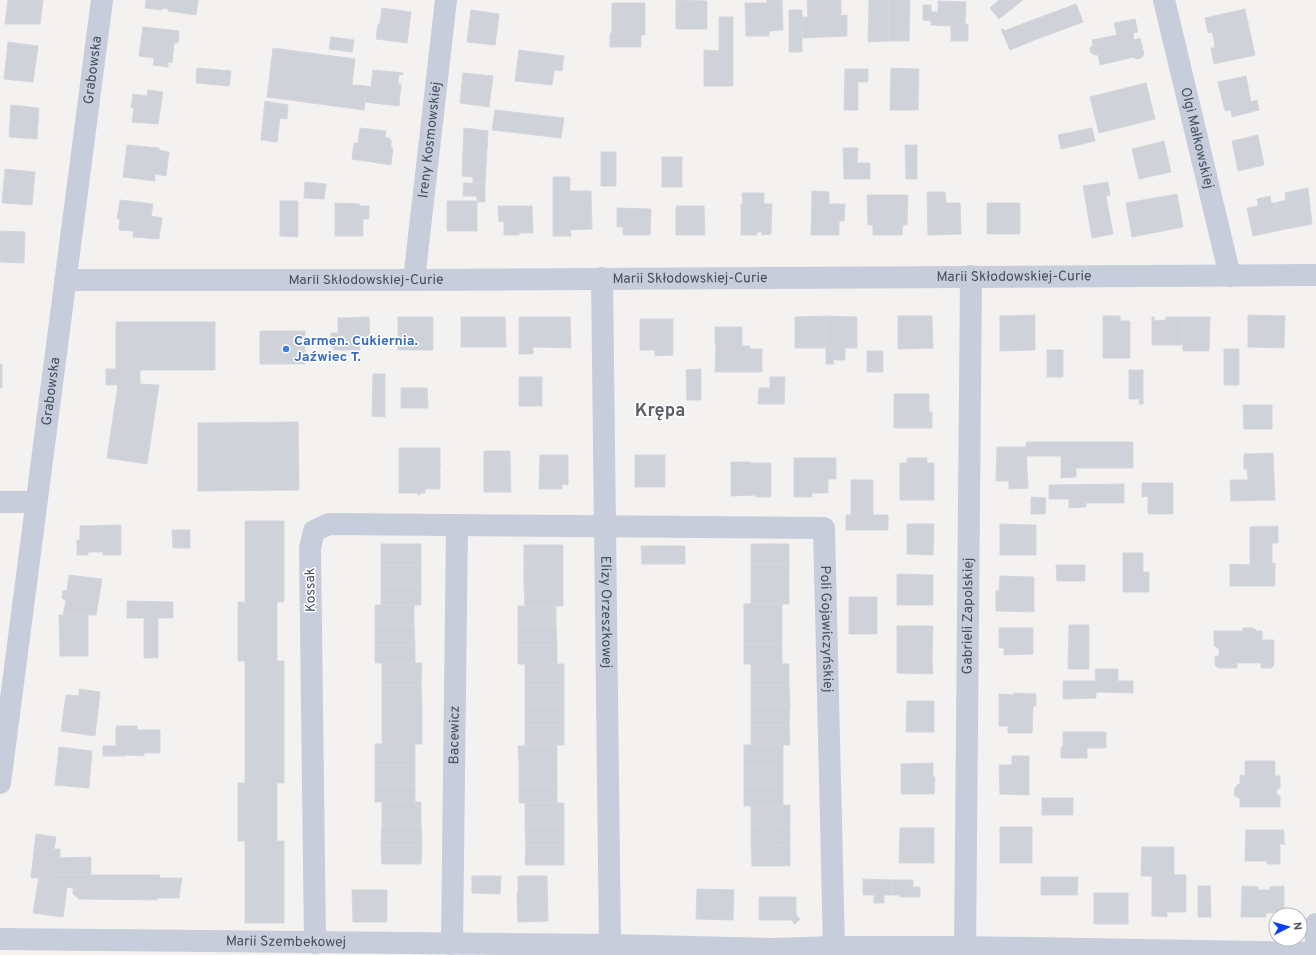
<svg xmlns="http://www.w3.org/2000/svg" width="1316" height="955" viewBox="0 0 1316 955" font-family="Overpass,sans-serif">
	<style>
		.building { fill: #d0d2d9; stroke: #d5d6dd }
		.lines { fill: none; stroke-linecap: round; stroke-linejoin: round }
		.minor { stroke: #c7cdda; stroke-width: 22 }
		.tertiary { stroke: #c7cdda; stroke-width: 22 }
		.shop-dot { fill: #3f7fe0; stroke: #fff; stroke-width: 1.5 }
		.labels { text-anchor: middle; dominant-baseline: central; stroke-width: 3; stroke-linejoin: round; paint-order: stroke }
		.street-label { font-size: 14px; fill: #474f61; stroke: #fff }
		.shop-label { font-size: 14px; font-weight: bold; fill: #366cbe; stroke: #fff; text-anchor: start }
		.district-label { font-size: 18px; font-weight: bold; fill: #5d5f67; stroke: #fff }
	</style>
	<rect width="100%" height="100%" fill="#f4f2f1"/>
	<path class="building" d="M8,0H43L40,24H5Z
		M146,0H198L196,15L168,11V9L162,8V10L145,8Z
		M676,0L707,1V29H676Z
		M767,0H782L783,30L769,31V36H746L745,3H767Z
		M807,0H841V16L847,15V36L803,38L802,17H808Z
		M869,0H889L888,41L868,42Z
		M889,0H910L909,41H888Z
		M999,0H1023L999,19L990,8Z
		M938,1L966,2L965,24H968V41H951V26L931,25V21L923,20V5H931V12H938Z
		M612,3H645V35H641V47H610V33H612Z
		M1076,4L1083,22L1037,39L1030,21Z
		M382,8L411,12L407,43L376,39L378,24H380Z
		M1245,9L1250,32L1214,40L1212,32L1208,33L1205,18Z
		M471,10L499,14L495,45L467,42Z
		M789,10H802V52H789Z
		M719,17H733V86H704V50L719,51Z
		M1135,19L1138,32L1133,33L1134,40L1140,38L1144,54L1141,58L1136,59L1134,57L1100,65L1098,55H1095L1091,53L1090,48L1093,45L1092,40L1117,35L1114,23Z
		M1030,21L1037,39L1010,50L1001,29H1003L1004,31Z
		M143,27L179,31L178,43H174L172,63L168,62V67L153,65L154,58L139,56Z
		M1250,32L1255,55L1214,64L1211,48H1215L1214,40Z
		M331,37L354,40L352,52L329,49Z
		M8,42L38,46L33,82L4,79Z
		M273,48L355,59L352,85L366,86L364,110L267,97Z
		M519,50L564,56L562,71L554,70L552,85L515,81Z
		M197,68L231,71L229,86L196,83Z
		M891,68L919,69L918,110H890Z
		M845,69H868V82H858V110H844Z
		M373,70L403,73V75L399,74L398,84H401L399,106L365,102L366,86L371,87Z
		M463,73L493,76L489,107L460,103Z
		M1246,76L1251,102L1257,100L1259,110L1232,117L1231,110L1225,111L1218,82Z
		M1146,83L1155,119L1099,133L1090,97Z
		M148,90L163,92L158,124L132,122L134,108H131L133,94L147,96Z
		M265,101L288,105L287,119L280,118L277,142L261,140Z
		M11,105L39,108L37,139L9,137Z
		M495,110L564,118L561,138L492,130Z
		M360,128L386,131L385,137L389,138L391,140V148H393L391,165L352,159L354,143H358Z
		M464,128L488,131L485,184L473,183V177L462,176Z
		M1092,128L1095,141L1061,149L1058,135Z
		M1258,135L1264,165L1238,171L1232,141Z
		M1164,141L1171,172L1139,179L1132,149Z
		M127,145L159,148V150L169,152L166,176L155,174V181L123,177Z
		M905,145H917V179H906Z
		M843,148H858L857,163H870V179H844Z
		M601,152H616V186H601Z
		M662,157H682V187H662Z
		M5,169L35,172L32,205L2,203Z
		M553,177H570V191H591L592,229L570,230L571,236H553Z
		M305,182L326,184L324,199L304,198Z
		M1108,182L1110,195L1106,196L1113,234L1092,238L1083,186Z
		M464,183L485,184V202H477V196H463Z
		M1308,188L1312,224L1281,230L1275,203L1286,200L1285,193Z
		M812,191L829,192V204H845L844,221H839V235H811Z
		M927,192H945L946,203H960L961,234L928,235Z
		M742,193H764V204H772L771,234L762,235V232H757V235H741V204H743Z
		M1177,194L1183,227L1132,237L1126,203Z
		M867,195H908L907,225H903L902,235H873V225H868Z
		M1270,196L1271,203H1275L1281,230L1253,236L1247,208L1258,206L1257,199Z
		M120,200L153,204L151,216L162,218L159,239L133,237L134,231L119,230L120,219H117Z
		M280,201H298V237L280,236Z
		M447,201H477V231H447Z
		M335,203L359,204L360,206H369V219H363V236H335Z
		M987,203H1020V234H987Z
		M498,206H532L533,233H519V235H504V221L499,222Z
		M676,206H704L705,235H676Z
		M617,208L651,209L650,235H623V227H617Z
		M0,231L25,232L24,263L0,262Z
		M1035,315V350L1000,351V316Z
		M1248,315L1285,316L1284,348L1248,347Z
		M826,316V348H795V317Z
		M826,316L857,317V348H845V360H833L834,364H826Z
		M898,316H932L933,348L898,349Z
		M1103,316H1120V321H1130V358H1103Z
		M369,317L370,345H359L360,350H334L333,347H331V333H338V318Z
		M398,317H433V350H398Z
		M461,317H505L506,347H461Z
		M519,317H570L571,348L533,347V354H519Z
		M1152,317H1154V321L1166,320V317H1182V345H1152Z
		M1182,317H1210L1209,351H1183Z
		M640,319H673V355L655,356V350H640Z
		M116,322H215V370H140V384L159,385L147,464L107,458L118,385H106V369H116Z
		M715,327H742V346H750V349H762V372H715L716,343L715,344Z
		M260,331H305V364H260Z
		M1224,349H1239V385H1224Z
		M1047,350H1063V377H1047Z
		M867,351H883V372H867Z
		M0,364H2V388H0Z
		M701,369V400H687L686,370Z
		M1129,370H1143V404H1139V399H1129Z
		M373,374H385V417L372,416Z
		M519,377H542V406H519Z
		M770,377H785L784,404H758L759,388H770Z
		M401,388H427L428,408H401Z
		M894,394H929V412H932V428H894Z
		M1243,405H1272V429H1244Z
		M298,422L299,490L198,491V423Z
		M1026,442H1133V468H1076V477L1061,478V456H1027Z
		M997,447H1026L1028,488L1009,489V481H996Z
		M399,448H440V463L441,465H440V489H425V493H420V495H418V493H399Z
		M484,451H510L511,492H484Z
		M1273,453L1275,500L1231,501L1230,480H1248L1247,469H1244V454Z
		M540,455H568V485L562,484V489H539Z
		M635,455H665V487H635Z
		M794,458H836V479H828V493H812V497H794Z
		M907,458H927V463H934V500H900V463H907Z
		M731,462H750V463H771V497H756V495L731,496Z
		M851,480H873V515H888V530H846V515H851Z
		M1142,483H1173V514H1148V496L1142,497Z
		M1124,484V503H1086V507L1069,508V499H1049V485Z
		M1031,497L1046,498L1045,514H1031Z
		M245,521H284V602H277V661H284V783H277V841H284V923H245V841H238V783H245V661H238V602H245Z
		M907,524H934L933,555L907,554Z
		M1000,524L1036,525V555H1000Z
		M121,525V555H103V552H88V555H77V540H80V526Z
		M1278,526V543H1272V564L1275,563V586H1230V564L1250,565V527Z
		M172,530H190V548H173Z
		M381,544H421V565H381Z
		M751,544H789V564H751Z
		M524,545H563V566L524,565Z
		M641,546H685V564H642Z
		M1123,553H1143V572H1149V592H1123Z
		M751,564H789V584H751Z
		M381,565H421V585H381Z
		M524,565L563,566V585L524,586Z
		M1056,565H1085V581H1057Z
		M897,574L933,575V605H897Z
		M69,575L102,579L96,615H63L66,601L62,598L63,591L67,590Z
		M1000,576L1034,577V612L996,611V591H999Z
		M751,584H789V604H751Z
		M381,585H421V605H381Z
		M563,585V606H525L524,586Z
		M849,597H877V634H849Z
		M127,601L173,602V618H158V658H144V618H127Z
		M744,604H782V624H744Z
		M375,605H414V625H375Z
		M518,606H556V625H518Z
		M59,615H88V656H60Z
		M744,624H782V644H744Z
		M375,625H414L415,645H375Z
		M518,625H556L557,645H518Z
		M1069,625H1089V669H1068Z
		M897,626H933L932,662L897,661Z
		M999,628H1033V654L1004,655V648H999Z
		M1243,628H1253L1257,631H1262V640H1274V665L1271,668H1261V663H1237V668H1218L1215,665V656H1219V648H1217L1214,645V631H1243Z
		M744,644H782V664H744Z
		M375,645H415V663H375Z
		M518,645H557V664H518Z
		M897,661L932,662L933,674L897,673Z
		M382,663H422L421,685H382Z
		M525,664H564V685H525Z
		M751,664H789V685H751Z
		M1095,669H1118V681H1133V693L1096,692V698L1063,699V681H1096Z
		M382,685H421L422,705L382,704Z
		M525,685H564V705H525Z
		M751,685H789L790,705H751Z
		M79,689L100,692L95,736L61,731L66,695L79,696Z
		M1014,693L1036,694V706H1033L1032,733H1008V726H999V694L1014,695Z
		M907,701H934V732H906Z
		M382,704L422,705V725L382,724Z
		M525,705H564V725H525Z
		M751,705H790L789,725H751Z
		M382,724L422,725V744H382Z
		M525,725H564V745H525Z
		M751,725H789L790,745H751Z
		M116,726H137V730H160V753H144V756L126,755V756H103V746H116Z
		M1063,732H1106V748H1087V758H1061V747H1063Z
		M375,744H415V765H375Z
		M557,745V765L519,766L518,746Z
		M744,745H783V766H744Z
		M59,747L92,751L89,788L55,785Z
		M1012,756H1029V795L1000,794L999,765H1012Z
		M1245,761H1275V776H1280V788L1277,789V795L1280,796V807H1240V798H1238L1234,795L1235,788L1238,784H1240V775L1245,776Z
		M933,763V777H935L934,794H901V764Z
		M375,765H415V785H375Z
		M557,765V785H519V766Z
		M744,766H783V786H744Z
		M375,785H415V802H375Z
		M519,785H557V803H519Z
		M744,786H783V806H744Z
		M1042,798H1073V815H1042Z
		M382,802H421V825H382Z
		M525,803H564V825H525Z
		M790,805V825L751,826V806Z
		M382,825H421L422,845H381Z
		M525,825H564V845H526Z
		M790,825V845L751,846V826Z
		M1000,827H1032V863H1000Z
		M900,828H934V863H899Z
		M1246,830H1284V843L1286,844H1280V864H1267V861H1245Z
		M36,834L56,837L54,849H60V858L91,857V875H51V878H31Z
		M381,845H422L421,864H382Z
		M526,845H564V865H525Z
		M790,845V866H752L751,846Z
		M1142,847H1174V875L1152,874V876H1141Z
		M1152,874L1186,875V912H1167V917L1152,916Z
		M51,875H160L159,878H182L179,898H157V900L79,899L73,894V888L67,887L63,917L33,913L39,877L51,878Z
		M472,876H501L500,894L472,893Z
		M518,876H547L548,921L518,922L517,893L518,894Z
		M1041,877H1078L1077,895H1041Z
		M863,879L891,880V895H884V903H874V895H863Z
		M891,880H913V887H920V897H900V895H891Z
		M1198,886H1210L1211,917H1198Z
		M1242,886L1258,887V890H1270V887L1284,886V913H1266V917H1241Z
		M697,889L734,890L733,920L696,919Z
		M352,890H387V922H353Z
		M1094,893H1128V924H1094Z
		M759,897H796V915L800,919L795,924L791,920H759Z"/>
	<g class="lines">
		<g class="minor">
			<path id="s1" d="M1164,0L1230,276"/>
			<path id="s2" d="M602,278L610,945"/>
			<path id="s3" d="M65,280H414L1316,275"/>
			<path id="s4" d="M414,280L446,0"/>
			<path d="M0,502H36"/>
			<path id="s5" d="M0,939L610,945L773,949L834,947H965L1316,953"/>
			<path id="s6" d="M315,943L310,548L314,531L329,524L824,528L834,947"/>
			<path id="s7" d="M452,944L457,525"/>
			<path id="s8" d="M965,955L971,276"/>
			<path d="M1316,955V924"/>
		</g>
		<path class="tertiary" id="s9" d="M0,783L102,0"/>
	</g>
	<circle class="shop-dot" cx="286" cy="349" r="4"/>
	<g class="labels">
		<g class="street-label">
			<text stroke="none"><textPath href="#s9" startOffset="719">Grabowska</textPath></text>
			<text stroke="none"><textPath href="#s1" startOffset="142">Olgi Małkowskiej</textPath></text>
			<text stroke="none"><textPath href="#s4" startOffset="141">Ireny Kosmowskiej</textPath></text>
			<text stroke="none"><textPath href="#s3" startOffset="949">Marii Skłodowskiej-Curie</textPath></text>
			<text stroke="none"><textPath href="#s3" startOffset="625">Marii Skłodowskiej-Curie</textPath></text>
			<text stroke="none"><textPath href="#s3" startOffset="301">Marii Skłodowskiej-Curie</textPath></text>
			<text stroke="none"><textPath href="#s9" startOffset="395">Grabowska</textPath></text>
			<text transform="translate(311 590) rotate(-91)">Kossak</text>
			<text stroke="none"><textPath href="#s2" startOffset="334">Elizy Orzeszkowej</textPath></text>
			<text stroke="none"><textPath href="#s8" startOffset="339">Gabrieli Zapolskiej</textPath></text>
			<text stroke="none"><textPath href="#s6" startOffset="1025">Poli Gojawiczyńskiej</textPath></text>
			<text stroke="none"><textPath href="#s7" startOffset="209">Bacewicz</textPath></text>
			<text stroke="none"><textPath href="#s5" startOffset="286">Marii Szembekowej</textPath></text>
		</g>
		<g class="shop-label">
			<text x="294" y="341">Carmen. Cukiernia.<tspan x="294" dy="16">Jaźwiec T.</tspan></text>
		</g>
		<g class="district-label">
			<text x="660" y="411">Krępa</text>
		</g>
	</g>
	<g transform="translate(1288 927) rotate(84)"><circle r="19" fill="#ffffff" stroke="#b5b9c0"/>
	<path d="M0-3L7 15L0 10L-7 15Z" fill="#093df7"/>
	<text y="-6" font-size="11" font-weight="bold" text-anchor="middle" fill="#474f61">N</text>
	</g>
</svg>
